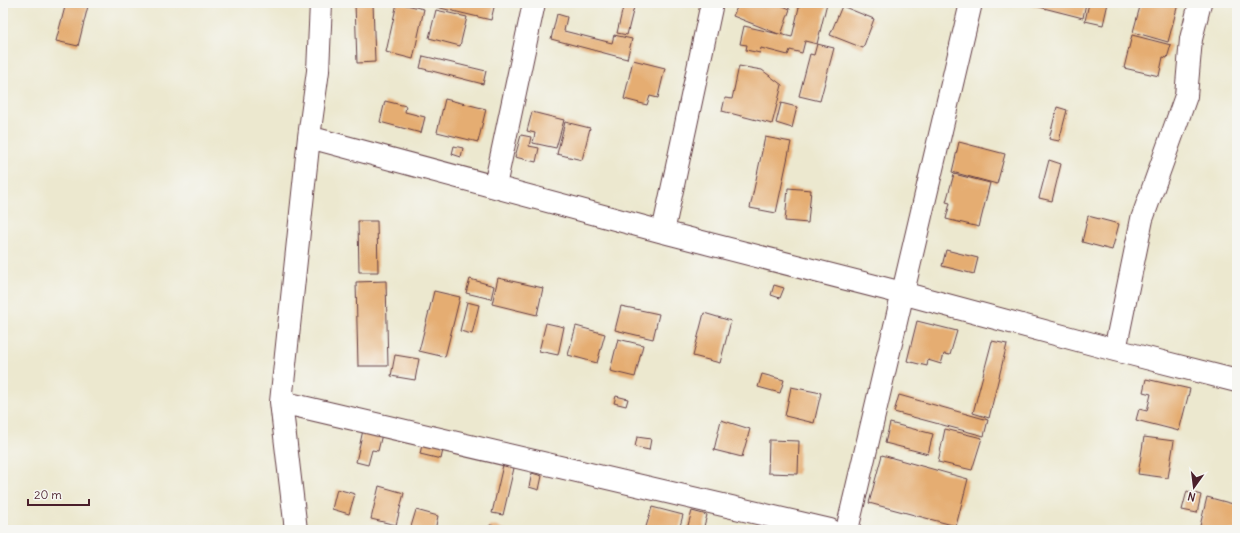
<svg xmlns="http://www.w3.org/2000/svg" width="1240" height="533" viewBox="0 0 1240 533" font-family="Delius,sans-serif">
	<style>
		.building { fill: #e5ad72 }
		.lines { fill: none; stroke-linecap: round; stroke-linejoin: round }
		.street-casing { stroke: #623d44; stroke-width: 24 }
		.street { stroke: #fff; stroke-width: 22 }
	</style>
	<rect width="100%" height="100%" fill="#f6f6f2"/>
	<filter id="ink" filterUnits="userSpaceOnUse"><feTurbulence type="fractalNoise" baseFrequency=".025" numOctaves="2"/><feDisplacementMap in="SourceGraphic" scale="8" xChannelSelector="R" yChannelSelector="G"/><feConvolveMatrix kernelMatrix="1 2 1 2 8 2 1 2 1" color-interpolation-filters="sRGB"/></filter>
	<filter id="wash" filterUnits="userSpaceOnUse"><feTurbulence type="fractalNoise" baseFrequency=".012" numOctaves="4" result="noise"/><feDisplacementMap in="SourceGraphic" scale="16" xChannelSelector="R" yChannelSelector="G"/><feGaussianBlur stdDeviation="0.9" result="paint"/><feColorMatrix in="noise" values="0 0 0 0 0 0 0 0 0 0 0 0 0 0 0 0 0 1.4 0 .05"/><feComposite in="paint" operator="in"/></filter>
	<g filter="url(#wash)">
		<rect width="100%" height="100%" fill="#ece8cf"/>
		<g id="blocks">
			<path class="building" d="M66,3H75L88,6L78,46L56,41Z
				M355,3H373L375,62L357,63Z
				M397,3L424,9L413,59L386,52Z
				M437,3H495L491,20L436,7Z
				M624,3H635L627,35L617,33Z
				M739,3H776L790,9L781,35L733,16Z
				M800,3H827L817,44L805,41L802,53L790,50L788,55L761,48L760,53L746,50L747,45L740,44L744,26L792,37Z
				M1024,3H1086L1083,18Z
				M1089,3H1108L1103,25L1085,21Z
				M1141,3L1178,4L1168,42L1133,32Z
				M842,6L874,19L863,48L830,35Z
				M436,10L467,17L460,46L429,38Z
				M557,14L567,17L564,31L612,43L614,35L632,39L627,59L551,39Z
				M1132,35L1171,45L1167,58L1163,57L1159,76L1124,68Z
				M817,44L834,48L820,101L799,96L810,54L814,55Z
				M423,56L486,71L483,84L420,68Z
				M633,60L665,68L658,98L650,96L647,105L624,99Z
				M739,66L762,70L782,85L772,124L722,111L725,98L732,99Z
				M445,99L486,109L478,142L437,132Z
				M385,101L406,106L405,112L425,117L421,133L380,122Z
				M781,103L797,107L792,128L776,123Z
				M1057,107L1067,110L1059,141L1049,139Z
				M532,112L564,120L556,148L533,143L535,133L527,131Z
				M565,122L590,128L582,160L557,154Z
				M521,135L531,137L529,146L539,148L536,162L515,157Z
				M765,137L791,142L776,213L750,208Z
				M959,142L1005,154L997,184L952,172Z
				M454,146L463,148L461,157L452,154Z
				M1049,160L1061,164L1052,201L1039,198Z
				M954,174L990,183L979,227L946,219L950,203L946,202Z
				M788,188L811,190L808,223L785,221Z
				M1088,216L1119,224L1112,250L1082,242Z
				M358,221H377L378,272H359Z
				M946,250L978,258L974,274L942,266Z
				M498,278L543,288L537,315L492,304Z
				M470,279L494,286L491,299L466,293Z
				M386,281L388,366H358L356,282Z
				M774,285L784,288L780,298L771,295Z
				M434,291L460,297L445,357L419,351Z
				M467,302L479,305L472,334L460,331Z
				M621,306L659,314L653,339L615,330Z
				M704,313L731,321L720,363L693,356Z
				M917,321L957,331L950,355L944,354L941,364L928,360L927,366L907,361Z
				M546,323L564,327L558,355L539,351Z
				M576,326L605,334L597,363L568,355Z
				M618,339L643,345L635,377L610,371Z
				M992,341L1007,344L989,418L973,413Z
				M395,355L419,359L415,380L391,376Z
				M762,374L784,380L780,393L758,387Z
				M1146,379L1190,389L1179,431L1136,420L1139,409L1147,411L1151,394L1143,392Z
				M791,387L821,393L814,423L785,416Z
				M899,395L988,420L984,436L894,412Z
				M616,396L628,399L626,406L614,403Z
				M721,420L750,429L742,457L714,450Z
				M890,423L933,434L928,454L885,443Z
				M945,429L982,438L972,470L938,462Z
				M363,430L382,434L378,451L372,450L368,465L356,462Z
				M637,437L651,439L649,450L635,447Z
				M1144,437L1174,441L1168,478L1138,474Z
				M423,440L444,445L441,459L420,454Z
				M769,440L799,441L798,474L768,473Z
				M882,455L968,479L956,526L869,503Z
				M503,465L514,468L503,515L492,513Z
				M532,473L542,476L539,490L529,487Z
				M379,486L404,493L396,525L371,519Z
				M337,489L355,494L349,514L332,509Z
				M1187,491L1201,495L1197,513L1182,510Z
				M1207,497L1237,505L1236,530H1199Z
				M652,507L683,515L679,530H645Z
				M416,510L438,516L435,530H410Z
				M692,511L707,515L703,530L687,529Z
				M490,525L507,530H489Z"/>
		</g>
	</g>
	<g filter="url(#ink)">
		<use href="#blocks" fill-opacity="0" stroke="#623d44" stroke-width="1"/>
		<g class="lines">
			<g class="street-casing">
				<path id="street" d="M309,137L663,232L902,293L1115,350L1237,381
					M495,186L534,3
					M663,232L712,3
					M1115,350L1142,219L1186,96L1191,39L1200,3
					M281,402L830,530
					M296,530L281,402L309,137L318,71L321,3
					M847,530L971,3"/>
			</g>
			<use href="#street" class="street"/>
		</g>
	</g>
	<rect width="1240" height="533" fill="none" stroke="#f6f6f2" stroke-width="16"/>
	<g transform="translate(1194 487) rotate(194)" stroke="#f6f6f2" stroke-width="3" paint-order="stroke">
	<path d="M0-3L7 15L0 10L-7 15Z" fill="#4a1f2b"/>
	<text y="-6" font-size="11" font-weight="bold" text-anchor="middle" fill="#4a1f2b">N</text>
	</g>
	<path d="M28 499v6h61v-6" fill="none" stroke="#4a1f2b" stroke-width="2"/>
	<text x="34" y="499" font-size="12" fill="#4a1f2b" stroke="#f6f6f2" stroke-width="3" paint-order="stroke">20 m</text>
</svg>
